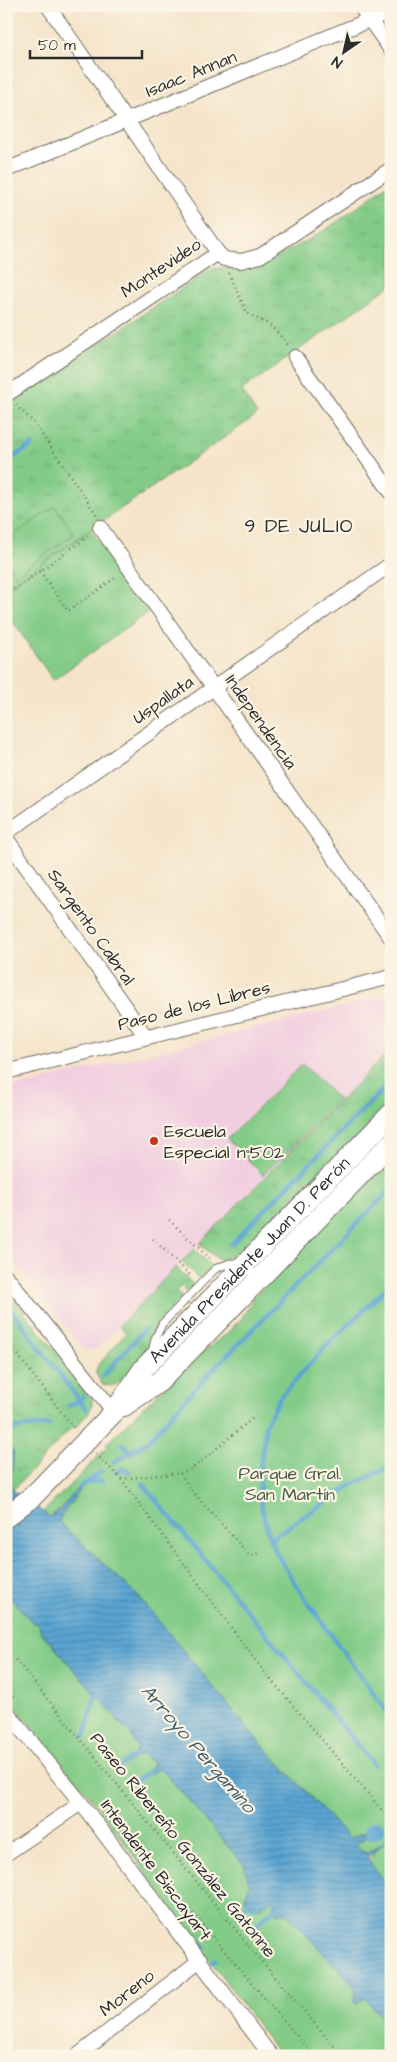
<svg xmlns="http://www.w3.org/2000/svg" width="397" height="2062" viewBox="0 0 397 2062" font-family="'Architects Daughter',sans-serif">
	<style>
		.built { fill: #f2cfe0 }
		.grass { fill: url(#grass-tufts); stroke: #577c5a }
		.green { fill: #83cc88; stroke: #577c5a }
		.water { fill: url(#water-rules); stroke: #42687e }
		.lines { fill: none; stroke-linecap: round; stroke-linejoin: round }
		.stream { stroke: #5aa4d2; stroke-width: 4.5 }
		.canal { stroke: #5aa4d2; stroke-width: 16 }
		.service-casing { stroke: #726c63; stroke-width: 9 }
		.minor-casing { stroke: #726c63; stroke-width: 16 }
		.secondary-casing { stroke: #726c63; stroke-width: 22 }
		.path { stroke: #726c63; stroke-width: 2.5; stroke-dasharray: 1 4; stroke-linecap: butt }
		.service { stroke: #fff; stroke-width: 7 }
		.minor { stroke: #fff; stroke-width: 14 }
		.secondary { stroke: #fff; stroke-width: 20 }
		.poi-dot { fill: #c8321e; stroke: #fcf5e5; stroke-width: 2 }
		.labels { text-anchor: middle; dominant-baseline: central; stroke-width: 4.5; stroke-linejoin: round; paint-order: stroke }
		.street-label { font-size: 18px; fill: #2b2b2b; stroke: #fcf5e5 }
		.poi-label { font-size: 18px; fill: #2b2b2b; stroke: #fcf5e5; text-anchor: start }
		.park-label { font-size: 18px; fill: #455b47; stroke: #fcf5e5 }
		.neighbourhood-label { font-size: 19px; letter-spacing: 1px; fill: #2b2b2b; stroke: #fcf5e5 }
		.water-label { font-size: 19px; font-style: italic; fill: #3e5b6e; stroke: #fcf5e5 }
	</style>
	<defs>
		<pattern id="grass-tufts" width="24" height="20" patternUnits="userSpaceOnUse" patternTransform="scale(1.25)"><rect width="24" height="20" fill="#83cc88"/><path d="M3 7l-1-3M5 7V3M7 7l1-3M15 17l-1-3M17 17v-4M19 17l1-3" fill="none" stroke="#71af76"/></pattern>
		<pattern id="water-rules" width="6" height="5" patternUnits="userSpaceOnUse" patternTransform="scale(1.25)"><rect width="6" height="5" fill="#5aa4d2"/><path d="M0 2.5h6" fill="none" stroke="#4b86ab"/></pattern>
	</defs>
	<rect width="100%" height="100%" fill="#fcf5e5"/>
	<filter id="ink" filterUnits="userSpaceOnUse"><feTurbulence type="fractalNoise" baseFrequency=".02" numOctaves="2"/><feDisplacementMap in="SourceGraphic" scale="10" xChannelSelector="R" yChannelSelector="G"/><feConvolveMatrix kernelMatrix="1 2 1 2 8 2 1 2 1" color-interpolation-filters="sRGB"/></filter>
	<filter id="wash" filterUnits="userSpaceOnUse"><feTurbulence type="fractalNoise" baseFrequency=".0096" numOctaves="4" result="noise"/><feDisplacementMap in="SourceGraphic" scale="20" xChannelSelector="R" yChannelSelector="G"/><feGaussianBlur stdDeviation="1.12" result="paint"/><feColorMatrix in="noise" values="0 0 0 0 0 0 0 0 0 0 0 0 0 0 0 0 0 1.4 0 .05"/><feComposite in="paint" operator="in"/></filter>
	<g filter="url(#wash)">
		<rect width="100%" height="100%" fill="#f5e4ca"/>
		<path class="built" d="M391,995V1050L95,1350L84,1349L6,1251V1089Z"/>
		<path class="grass" d="M391,182V285L242,390L257,415L6,588V406L209,270C222,266 236,269 250,265C303,251 348,214 391,182Z
			M391,1049V1106L243,1254L219,1260L199,1244Z
			M194,1249L212,1267L199,1279L182,1262Z
			M176,1267L194,1285L187,1292L181,1286L176,1291L182,1298L157,1323L145,1355L117,1384L110,1386L102,1384L96,1374L97,1367L126,1333L119,1326Z
			M6,1289L91,1396C96,1409 84,1417 76,1427L73,1426L13,1490C7,1478 15,1464 13,1451L6,1446Z"/>
		<path class="green" d="M55,506L74,534L16,575L6,561V541Z
			M91,530L149,612L53,680L6,612V588Z
			M302,1064L339,1100L263,1175L227,1139Z
			M391,1154V1889L368,1861L382,1843L366,1853L358,1849L356,1844L372,1833L371,1830L349,1838L254,1736L138,1596L59,1522L60,1517L67,1511V1502L50,1517L43,1512L108,1447L106,1444L192,1360L225,1335L242,1318L254,1297Z
			M6,1593L32,1622L39,1625L41,1632L116,1717L117,1721L130,1732L138,1749L135,1754L136,1756L142,1754L154,1764L149,1774L158,1769L165,1773L244,1865L250,1885L245,1897L260,1908L266,1902L273,1901L275,1903L273,1908L276,1912L286,1913L357,1988L356,1999L365,1998L388,2025C385,2035 391,2045 391,2056H280L96,1804L6,1696Z"/>
		<path class="water" d="M6,1446L13,1451C15,1464 7,1478 13,1490L50,1517L60,1510L80,1485L81,1489C76,1497 60,1515 59,1522L138,1596L254,1736L349,1838L371,1830L372,1832L356,1844L358,1849L366,1853L383,1844L368,1857V1860L391,1889V2044L386,2030L388,2024L365,1998L357,2004L354,2002L356,1988L286,1913L276,1912L273,1908L275,1903L273,1901C265,1902 261,1908 253,1909L244,1901L250,1885L244,1865L165,1773L158,1769L149,1774L147,1772L154,1763L142,1754L137,1757L135,1754L138,1749L130,1732L117,1721L116,1717L41,1632L39,1625L32,1622L6,1593Z"/>
		<g class="lines">
			<path class="stream" d="M6,462L32,445
				M231,1244L391,1081
				M391,1284L327,1345L280,1397L266,1423L259,1474L262,1511L270,1539L277,1555L304,1597L391,1718
				M6,1303L86,1409
				M103,1376L144,1330
				M69,1406L83,1397
				M6,1435L16,1428L49,1425
				M123,1444L132,1452
				M114,1462L146,1443L202,1381L391,1189
				M118,1471L124,1468L129,1472
				M88,1482L102,1481
				M143,1484L374,1765
				M80,1487L101,1472
				M270,1539L350,1486L391,1466
				M85,1736L96,1694
				M120,1766L136,1755
				M134,1782L148,1773
				M383,1844L386,1841
				M243,1909L247,1904
				M257,1924L274,1909
				M202,1949L205,1947
				M212,1962L215,1960"/>
			<path class="canal" d="M372,1831L377,1829"/>
		</g>
	</g>
	<g filter="url(#ink)">
		<g class="lines">
			<g class="service-casing">
				<path id="service" d="M152,1352L155,1339L162,1324L215,1269L230,1263L244,1264L258,1279"/>
			</g>
			<g class="minor-casing">
				<path id="minor" d="M48,6L218,253
					M360,6L391,50
					M6,170L391,11
					M295,357L391,492
					M6,395L218,253L224,259L241,261L260,256L391,169
					M100,527L391,938
					M6,833L391,564
					M6,838L146,1037
					M6,1072L391,977
					M6,1276L114,1412
					M6,1711L81,1803L271,2056
					M6,1854L81,1803
					M77,2056L200,1960"/>
			</g>
			<g class="secondary-casing">
				<g id="secondary">
					<path d="M124,1406L159,1382L391,1143"/>
					<path id="s1" d="M6,1517L33,1496L114,1412L144,1368L391,1114"/>
				</g>
			</g>
			<path class="path" d="M229,273L247,313L273,327L288,345
				M16,405L35,424L97,515
				M40,571L68,611L118,576
				M6,595L89,536
				M169,1220L210,1259
				M153,1239L192,1277
				M6,1339L74,1429
				M6,1359L8,1358
				M96,1454L121,1479L262,1669L391,1821
				M180,1473L192,1469L254,1417
				M121,1479L180,1473L191,1490L250,1556L258,1554
				M6,1648L249,1946L342,2056
				M6,1689L15,1699
				M115,1822L314,2056"/>
			<use href="#service" class="service"/>
			<use href="#minor" class="minor"/>
			<use href="#secondary" class="secondary"/>
		</g>
	</g>
	<circle class="poi-dot" cx="154" cy="1141" r="5"/>
	<g class="labels">
		<g class="street-label">
			<text transform="translate(191 74) rotate(-22)">Isaac Annan</text>
			<text transform="translate(161 268) rotate(-34)">Montevideo</text>
			<text transform="translate(163 700) rotate(-35)">Uspallata</text>
			<text transform="translate(261 722) rotate(55)">Independencia</text>
			<text transform="translate(91 927) rotate(55)">Sargento Cabral</text>
			<text transform="translate(194 1006) rotate(-14)">Paso de los Libres</text>
			<text stroke="none"><textPath href="#s1" startOffset="355">Avenida Presidente Juan D. Perón</textPath></text>
			<text transform="translate(183 1845) rotate(51)">Paseo Ribereño González Gatonne</text>
			<text transform="translate(156 1870) rotate(53)">Intendente Biscayart</text>
			<text transform="translate(127 1993) rotate(-38)">Moreno</text>
		</g>
		<g class="poi-label">
			<text x="164" y="1131">Escuela<tspan x="164" dy="21">Especial n°502</tspan></text>
		</g>
		<g class="park-label">
			<text x="290" y="1473">Parque Gral.<tspan x="290" dy="21">San Martín</tspan></text>
		</g>
		<g class="neighbourhood-label">
			<text x="299" y="526">9 DE JULIO</text>
		</g>
		<g class="water-label">
			<text transform="translate(198 1749) rotate(49)">Arroyo Pergamino</text>
		</g>
	</g>
	<rect width="397" height="2062" fill="none" stroke="#fcf5e5" stroke-width="25"/>
	<g transform="translate(344 52) rotate(214)" stroke="#fcf5e5" stroke-width="4" paint-order="stroke">
	<path d="M0-4L9 19L0 12L-9 19Z" fill="#2b2b2b"/>
	<text y="-8" font-size="14" font-weight="bold" text-anchor="middle" fill="#2b2b2b">N</text>
	</g>
	<path d="M30 50v8h112v-8" fill="none" stroke="#2b2b2b" stroke-width="2.5"/>
	<text x="38" y="50" font-size="15" fill="#2b2b2b" stroke="#fcf5e5" stroke-width="4" paint-order="stroke">50 m</text>
</svg>
